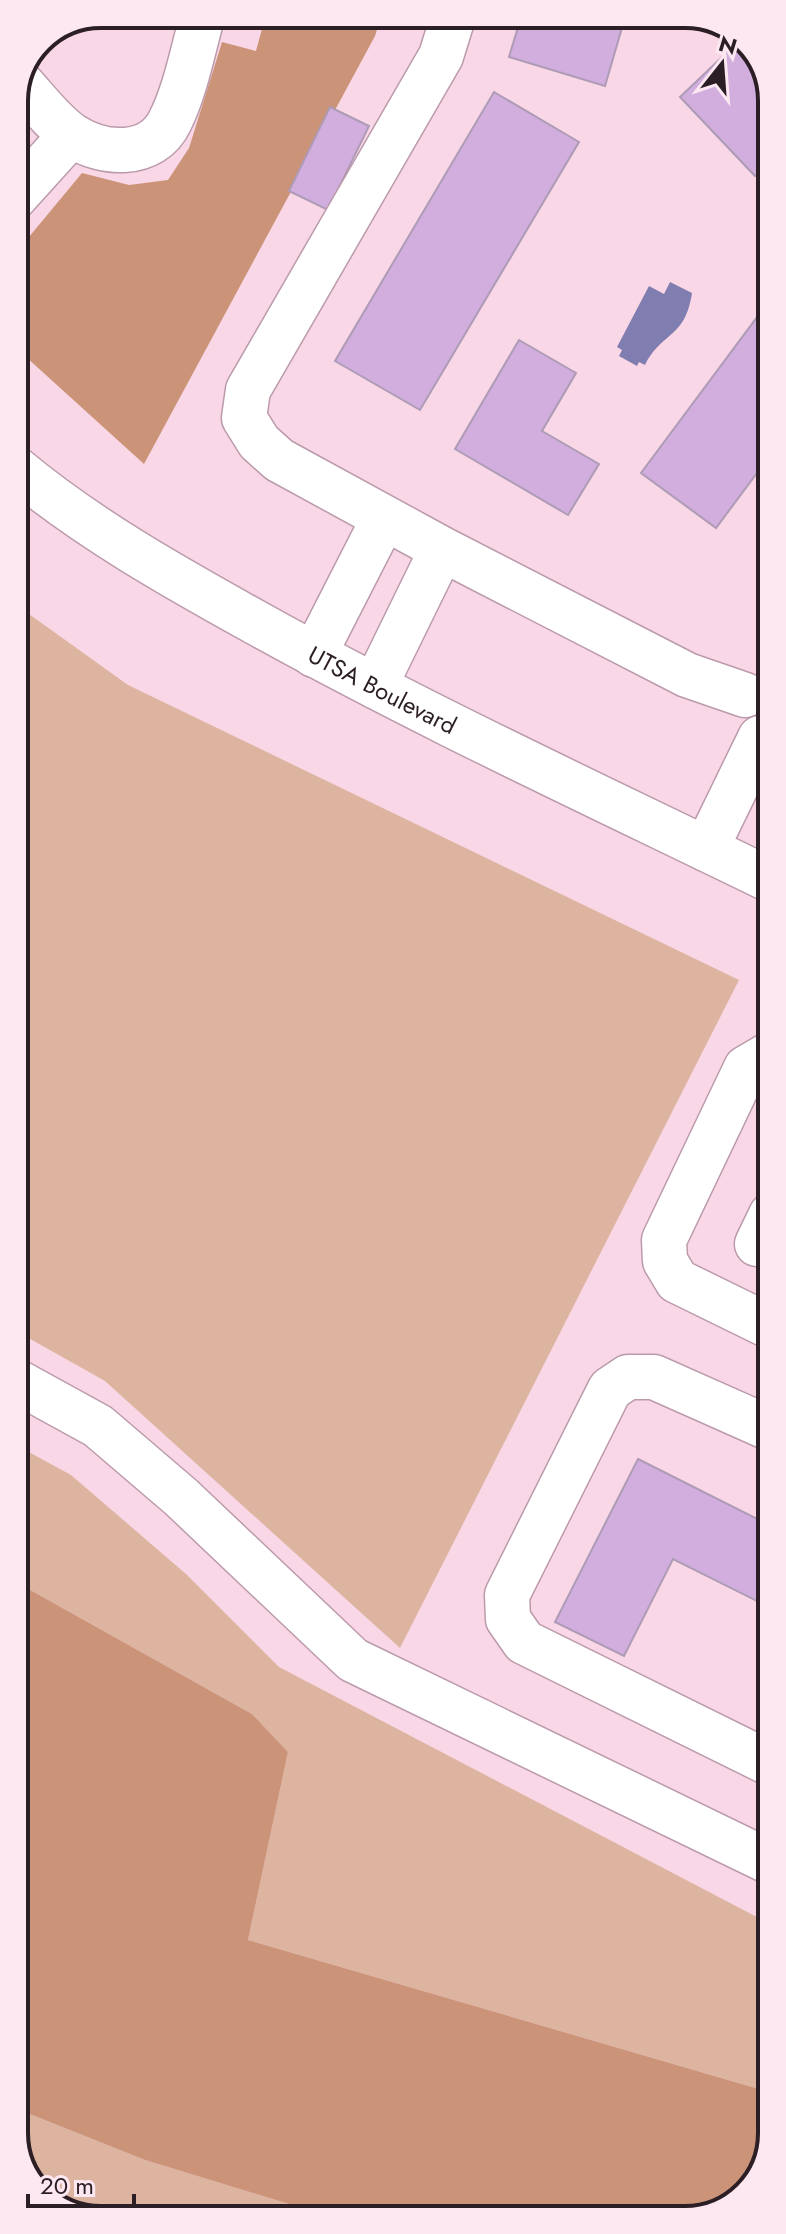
<svg xmlns="http://www.w3.org/2000/svg" width="786" height="2234" viewBox="0 0 786 2234" font-family="Jost,sans-serif">
	<style>
		.green { fill: #ddb4a0 }
		.forest { fill: #cb9478 }
		.water { fill: #807db0 }
		.building { fill: #d1aede; stroke: #ae9bb5; stroke-width: 2 }
		.lines { fill: none; stroke-linecap: round; stroke-linejoin: round }
		.minor-casing { stroke: #bb9bab; stroke-width: 47 }
		.major-casing { stroke: #bb9bab; stroke-width: 47 }
		.minor { stroke: #fff; stroke-width: 44 }
		.major { stroke: #fff; stroke-width: 44 }
		.labels { text-anchor: middle; dominant-baseline: central; stroke-width: 6; stroke-linejoin: round; paint-order: stroke }
		.street-label { font-size: 24px; fill: #2b1e25; stroke: #fde8f2 }
		.rim { fill: none; stroke: #2b1e25; stroke-width: 4 }
	</style>
	<rect width="100%" height="100%" fill="#f9d7e7"/>
	<path class="green" d="M15,604L128,685L739,980L400,1648L105,1381L16,1331Z
		M16,1445L71,1475L186,1574L279,1667L772,1925V2068L766,2091L248,1940L288,1752L252,1714L16,1582Z
		M17,2109L145,2160L338,2219L95,2220L44,2199L17,2156Z"/>
	<path class="forest" d="M266,14H382L375,36L144,464L15,347L14,255L82,173L129,185L168,180L189,148L222,42L256,51Z
		M16,1582L252,1714L288,1752L248,1940L766,2091L772,2068V2133L754,2186L708,2217L338,2219L145,2160L17,2109Z"/>
	<path class="water" d="M670,282L692,293C685,339 662,331 645,365L639,362L637,366L619,356L622,350L617,347L649,286L664,294Z"/>
	<path class="building" d="M388,14H429L424,26Z
		M522,14H626L605,86L509,57Z
		M743,37L769,78V163L755,176L680,97Z
		M494,92L579,142L420,410L335,361Z
		M330,107L369,126L328,210L289,191Z
		M769,301V457L716,528L641,473Z
		M519,340L576,373L542,431L599,464L568,515L455,449Z
		M638,1459L771,1526V1608L673,1559L624,1656L555,1622Z"/>
	<g class="lines">
		<g class="minor-casing">
			<path id="minor" d="M454,14L441,56L248,390L244,418L259,442L279,460L442,549L687,675L745,695
				M20,82C36,99 53,123 73,136C103,155 152,159 170,121C186,89 193,49 203,14
				M14,198L71,135
				M314,655L384,518
				M375,686L442,549
				M706,849L760,738
				M770,1054L746,1068L664,1240L665,1261L677,1281L771,1327
				M757,1244L771,1215
				M16,1381L98,1426L181,1497L353,1660L772,1863
				M771,1429L654,1377H628L610,1389L507,1595L508,1619L524,1642L771,1764"/>
		</g>
		<g class="major-casing">
			<g id="major">
				<path id="s1" d="M15,468C87,528 172,576 255,622C422,715 598,796 770,880"/>
			</g>
		</g>
		<use href="#minor" class="minor"/>
		<use href="#major" class="major"/>
	</g>
	<g class="labels">
		<g class="street-label">
			<text stroke="none"><textPath href="#s1" startOffset="430">UTSA Boulevard</textPath></text>
		</g>
	</g>
	<path d="M0 0H786V2234H0ZM101 28H685A73 73 0 0 1 758 101V2133A73 73 0 0 1 685 2206H101A73 73 0 0 1 28 2133V101A73 73 0 0 1 101 28Z" fill="#fde8f2" fill-rule="evenodd"/>
	<path class="rim" d="M101 28H685A73 73 0 0 1 758 101V2133A73 73 0 0 1 685 2206H101A73 73 0 0 1 28 2133V101A73 73 0 0 1 101 28Z"/>
	<g transform="translate(722 64) rotate(17)" stroke="#fde8f2" stroke-width="6" paint-order="stroke">
	<path d="M0-6L14 30L0 20L-14 30Z" fill="#2b1e25"/>
	<text y="-12" font-size="22" font-weight="bold" text-anchor="middle" fill="#2b1e25">N</text>
	</g>
	<path d="M28 2194v12h106v-12" fill="none" stroke="#2b1e25" stroke-width="4"/>
	<text x="40" y="2194" font-size="24" fill="#2b1e25" stroke="#fde8f2" stroke-width="6" paint-order="stroke">20 m</text>
</svg>
